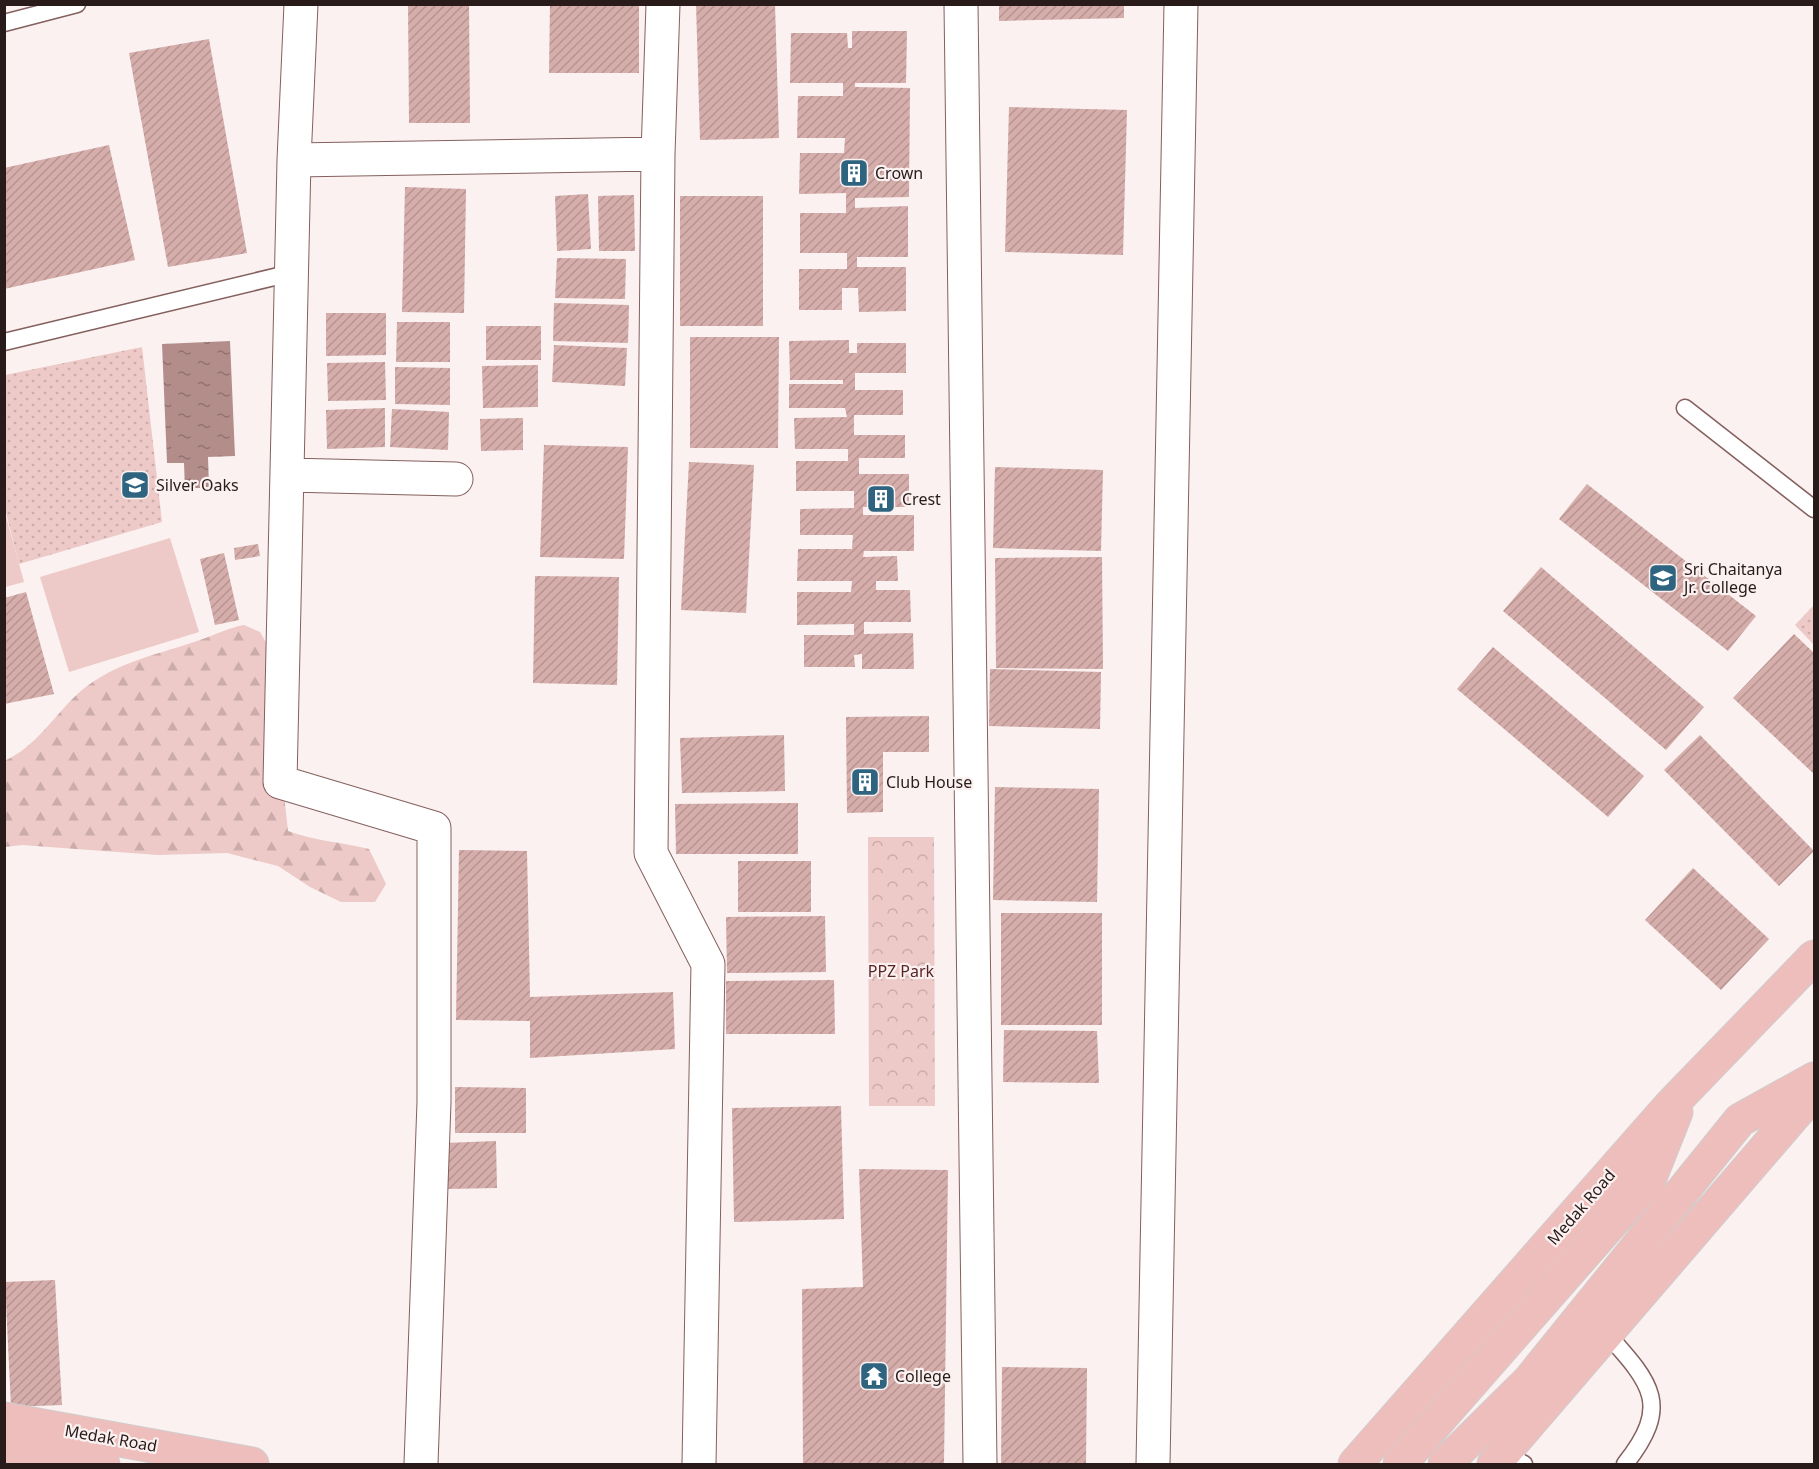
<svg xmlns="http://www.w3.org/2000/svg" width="1819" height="1469" viewBox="0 0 1819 1469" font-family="'Noto Sans',sans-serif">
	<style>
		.grass { fill: url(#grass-dots) }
		.forest { fill: url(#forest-firs) }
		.park { fill: url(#park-crowns) }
		.pitch { fill: #edc9c7 }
		.water { fill: url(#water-ripples) }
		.building { fill: url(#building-hatch) }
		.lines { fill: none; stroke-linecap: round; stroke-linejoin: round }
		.service-casing { stroke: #84605e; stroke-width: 19 }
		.minor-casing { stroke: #84605e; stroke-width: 35 }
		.primary-casing { stroke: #d0cdcd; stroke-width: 35 }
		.service { stroke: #fff; stroke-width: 16 }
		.minor { stroke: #fff; stroke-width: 33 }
		.primary { stroke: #eebebc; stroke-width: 33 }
		.labels { text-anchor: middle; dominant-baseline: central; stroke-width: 4.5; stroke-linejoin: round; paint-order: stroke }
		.poi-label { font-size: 16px; fill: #291b1a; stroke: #faf1f0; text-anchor: start }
		.park-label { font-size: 16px; fill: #592525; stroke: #faf1f0 }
		.street-label { font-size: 16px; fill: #291b1a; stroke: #faf1f0 }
	</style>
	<defs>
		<pattern id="grass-dots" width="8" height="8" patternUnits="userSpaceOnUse" patternTransform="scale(1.5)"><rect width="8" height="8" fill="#edc9c7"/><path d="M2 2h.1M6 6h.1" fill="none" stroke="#cbacaa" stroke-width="1.8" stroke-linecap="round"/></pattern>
		<pattern id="forest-firs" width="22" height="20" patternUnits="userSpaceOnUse" patternTransform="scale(1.5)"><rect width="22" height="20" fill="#edc9c7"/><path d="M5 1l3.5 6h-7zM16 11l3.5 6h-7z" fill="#cbacaa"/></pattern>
		<pattern id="park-crowns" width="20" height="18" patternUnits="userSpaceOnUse" patternTransform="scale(1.5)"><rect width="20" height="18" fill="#edc9c7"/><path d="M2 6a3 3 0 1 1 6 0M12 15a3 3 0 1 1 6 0" fill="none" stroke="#cbacaa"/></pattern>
		<pattern id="water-ripples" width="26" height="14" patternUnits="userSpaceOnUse" patternTransform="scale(1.5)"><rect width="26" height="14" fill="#b38d8a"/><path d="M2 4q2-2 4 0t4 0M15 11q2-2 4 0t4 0" fill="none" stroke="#927270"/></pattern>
		<pattern id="building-hatch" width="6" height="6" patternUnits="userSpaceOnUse" patternTransform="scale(1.5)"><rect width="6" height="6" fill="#d5adaa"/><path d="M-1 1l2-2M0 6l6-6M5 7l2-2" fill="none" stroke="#b79492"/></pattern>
	</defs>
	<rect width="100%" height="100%" fill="#faf1f0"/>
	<path class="grass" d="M142,347L162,522L19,564L5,509V375Z
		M1814,605V645L1795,625Z"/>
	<path class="forest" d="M244,625L260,632L267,644L288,831C314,841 342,842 369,849L386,884L375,902H341L310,887L278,866L227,853L158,855L22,845L5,847L4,761C37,747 56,712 82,690C116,662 160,654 200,640C215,635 228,628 244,625Z"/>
	<path class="park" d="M868,837H934L935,1106H869Z"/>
	<path class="pitch" d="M4,509L24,582L5,587H4Z
		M170,538L199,632L69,672L40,577Z"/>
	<path class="water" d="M230,341L235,456L208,457L209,487L185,489L184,463H167L162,344Z"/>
	<path class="building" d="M408,4H469L470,123H409Z
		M550,4H639V73H549Z
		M696,4H775L779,138L700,140Z
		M999,4H1124V18L999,21Z
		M852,31H907L906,83H855V87L910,88L909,197L855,198V208L908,206V257H857V267H906V311L859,312L858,288H842V310H799V269H847V253H800V213H846V193L799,194L800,153H844L845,138H797L798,96H843V83H790L791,33H847L848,48H852Z
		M209,39L247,253L168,267L129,53Z
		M1009,107L1127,110L1123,255L1005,252Z
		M109,145L135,260L4,289V168Z
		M405,187L466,189L464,313L402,312Z
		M588,194L591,249L557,251L555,196Z
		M634,195L635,251H599L598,196Z
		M680,196H763V326H680Z
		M557,258L626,259L625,299L555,298Z
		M554,303L629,305L628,343L553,341Z
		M326,313H386V355L326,356Z
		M397,322H450V362H396Z
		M486,326H541V360H486Z
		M690,337H779L778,448H690Z
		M849,340V353H857V343H906V373H855V390H903V415H854V435H905V458H859V474H909V507H863V515H914V551H864L863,557L897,556L898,581H876V590H910L911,622H864V634L913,633L914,669H862V654L854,655L855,667H804V635H854V624L797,625V592H851L852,581H797L798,549H852L853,535H800V509L854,508V491H796V461H848V449H795L794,418L847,417L845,408H789V384H843V380H790L789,341Z
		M554,345L627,348L625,386L552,382Z
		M385,362L386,400L328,401L327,363Z
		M538,365V407L483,408L482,366Z
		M395,367L450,368V405L395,404Z
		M385,408V447L327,449L326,410Z
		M392,409L449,412L448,450L390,447Z
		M523,418V450L481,451L480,419Z
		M544,445L628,447L624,559L540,557Z
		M689,462L754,465L746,613L681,610Z
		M995,467L1103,470L1101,551L993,548Z
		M1587,484L1756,616L1728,651L1559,519Z
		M258,544L260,556L235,560L234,548Z
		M224,553L239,620L215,625L200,559Z
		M1102,557L1103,669L996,668L995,558Z
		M1541,567L1704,707L1666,750L1503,611Z
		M535,576L619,577L617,685L533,683Z
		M26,592L54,694L4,704V598Z
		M1794,634L1814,653V774L1733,698Z
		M1493,647L1644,776L1608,817L1457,689Z
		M990,669L1101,672L1100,729L989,726Z
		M929,716V752H883V812L847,813L846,717Z
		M784,735L785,791L682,793L680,738Z
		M1700,735L1814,851L1779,886L1664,770Z
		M995,787L1099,789L1097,902L993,900Z
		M798,803V854H676L675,804Z
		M459,850L527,851L530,997L673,992L675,1049L530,1058V1021L456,1020Z
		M738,861H811V912H738Z
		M1693,868L1769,939L1721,990L1645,920Z
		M1001,913H1102V1025H1001Z
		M825,916L826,972L727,973L726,917Z
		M834,980L835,1034H726V981Z
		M1004,1030L1097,1031L1099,1083L1003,1082Z
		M455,1087L526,1088V1133H455Z
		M841,1106L844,1219L734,1222L732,1108Z
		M496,1141L497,1188L446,1189L445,1143Z
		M859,1169L948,1170L944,1463L803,1464L802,1289L863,1287Z
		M55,1280L62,1405L11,1407L5,1282Z
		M1002,1367L1087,1368L1086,1464H1001Z"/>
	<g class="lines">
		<g class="service-casing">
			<path id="service" d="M4,23L77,4
				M4,342L291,273
				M1685,408L1814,509
				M1608,1335C1652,1384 1671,1406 1625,1464
				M1505,1454L1524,1464"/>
		</g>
		<g class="minor-casing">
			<path id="minor" d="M301,4L294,160L280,782L434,828V1102L421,1464
				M663,4L658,154L651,853L708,964L699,1464
				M961,4L980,1464
				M294,160L658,154
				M287,475L456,479
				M1153,1464L1181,4"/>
		</g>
		<g class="primary-casing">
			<path id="primary" d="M4,1419L252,1464
				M4,1445L103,1464
				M1355,1464L1669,1107L1814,957
				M1400,1464L1649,1180L1676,1112
				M1445,1464L1529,1381L1740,1120L1814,1079
				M1494,1464L1814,1092"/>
		</g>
		<use href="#service" class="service"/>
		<use href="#minor" class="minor"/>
		<use href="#primary" class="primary"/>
	</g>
	<defs>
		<g id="building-square" transform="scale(1.5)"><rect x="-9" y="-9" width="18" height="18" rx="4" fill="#2e647f" stroke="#faf1f0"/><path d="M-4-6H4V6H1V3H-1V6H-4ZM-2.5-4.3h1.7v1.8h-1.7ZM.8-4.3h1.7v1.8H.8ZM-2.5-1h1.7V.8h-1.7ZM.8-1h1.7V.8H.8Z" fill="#fff"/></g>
		<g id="school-square" transform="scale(1.5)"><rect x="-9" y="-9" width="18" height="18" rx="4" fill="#2e647f" stroke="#faf1f0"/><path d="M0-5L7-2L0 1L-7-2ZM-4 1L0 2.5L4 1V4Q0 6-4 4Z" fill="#fff"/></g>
		<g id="university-square" transform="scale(1.5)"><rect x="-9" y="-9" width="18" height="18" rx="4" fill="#2e647f" stroke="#faf1f0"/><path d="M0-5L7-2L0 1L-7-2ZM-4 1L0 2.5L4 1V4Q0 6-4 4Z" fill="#fff"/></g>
		<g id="temple-square" transform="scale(1.5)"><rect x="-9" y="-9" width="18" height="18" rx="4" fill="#2e647f" stroke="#faf1f0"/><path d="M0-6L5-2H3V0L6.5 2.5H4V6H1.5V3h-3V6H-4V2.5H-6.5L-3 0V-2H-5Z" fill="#fff"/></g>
	</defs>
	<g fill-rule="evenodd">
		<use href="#building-square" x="854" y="173"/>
		<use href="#school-square" x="135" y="485"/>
		<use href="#building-square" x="881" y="499"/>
		<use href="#university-square" x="1663" y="578"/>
		<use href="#building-square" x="865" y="782"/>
		<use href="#temple-square" x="874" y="1376"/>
	</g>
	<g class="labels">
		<g class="poi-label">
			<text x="875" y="173">Crown</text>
			<text x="156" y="485">Silver Oaks</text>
			<text x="902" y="499">Crest</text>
			<text x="1684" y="569">Sri Chaitanya<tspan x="1684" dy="18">Jr. College</tspan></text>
			<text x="886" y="782">Club House</text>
			<text x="895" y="1376">College</text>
		</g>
		<g class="park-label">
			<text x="901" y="971">PPZ Park</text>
		</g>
		<g class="street-label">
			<text transform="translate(1581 1207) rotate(-49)">Medak Road</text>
			<text transform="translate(111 1438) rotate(10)">Medak Road</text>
		</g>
	</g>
	<rect width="1819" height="1469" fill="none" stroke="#291b1a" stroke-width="12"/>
</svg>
